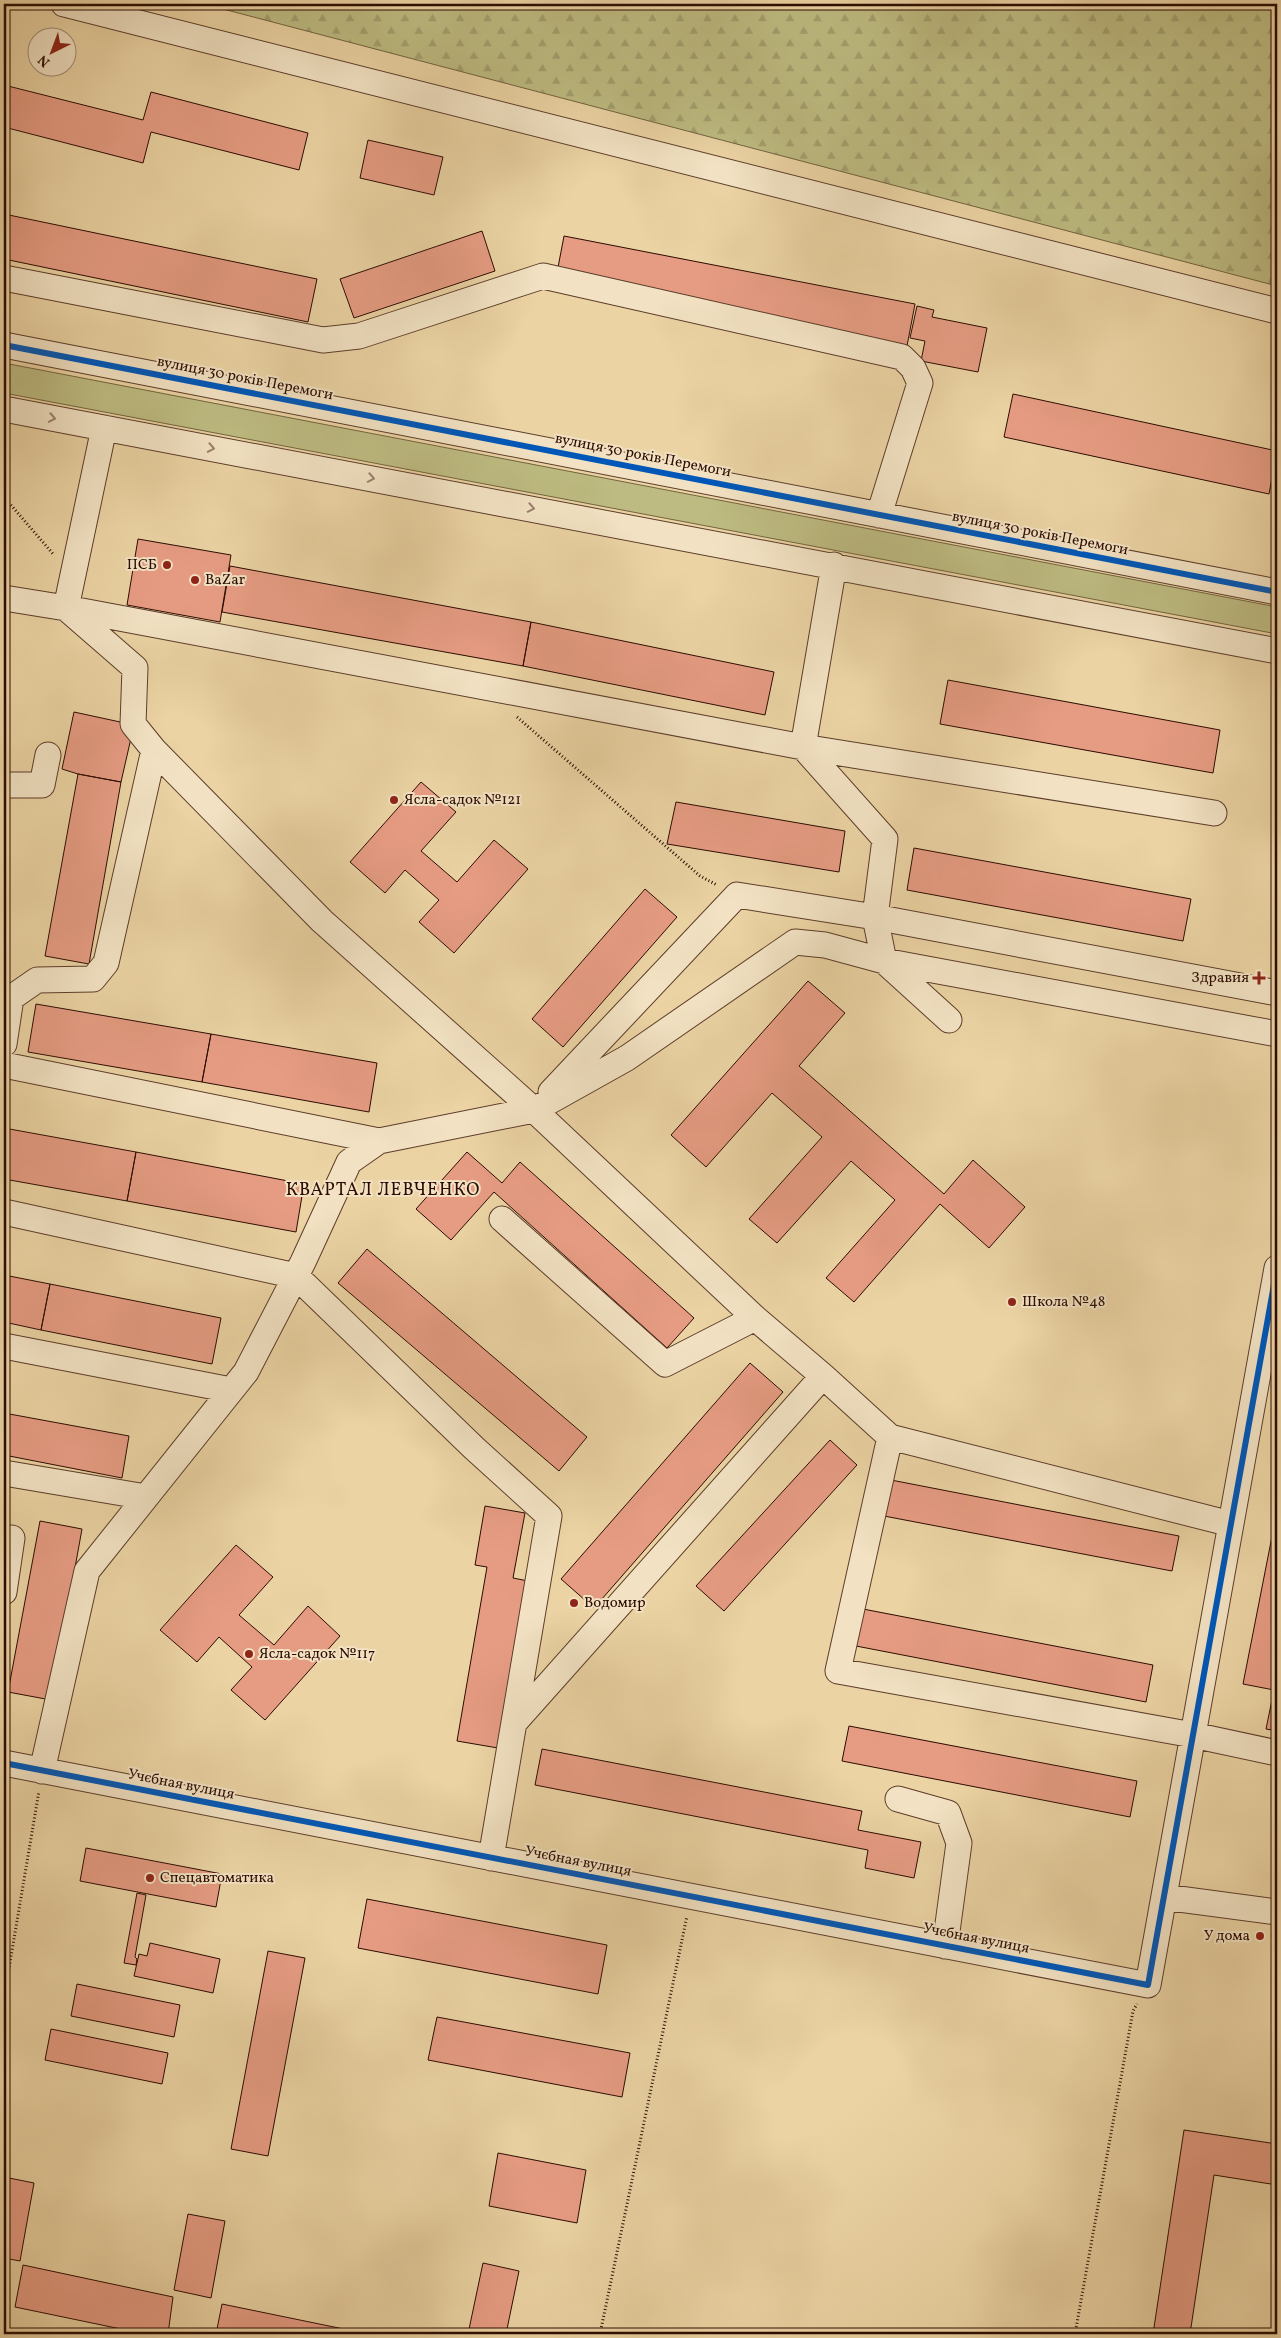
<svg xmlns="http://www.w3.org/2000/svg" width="1281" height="2338" viewBox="0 0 1281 2338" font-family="Vollkorn,serif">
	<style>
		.grass { fill: #bdbb81; stroke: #746341 }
		.forest { fill: url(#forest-firs); stroke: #746341 }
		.building { fill: #e69c83; stroke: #2c0b01 }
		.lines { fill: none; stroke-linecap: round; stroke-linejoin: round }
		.minor-casing { stroke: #5c3d2a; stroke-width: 27 }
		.path { stroke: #2c0b01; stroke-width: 3; stroke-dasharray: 1 2.5; stroke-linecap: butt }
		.minor { stroke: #f2e2c3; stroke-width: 25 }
		.cycleway-casing { stroke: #f2e2c3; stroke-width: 9 }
		.cycleway { stroke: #0057b8; stroke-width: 6 }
		.oneway { stroke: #99816c }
		.poi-dot { fill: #8f2418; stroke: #f2e2c3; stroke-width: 2 }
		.labels { text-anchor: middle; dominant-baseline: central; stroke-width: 4; stroke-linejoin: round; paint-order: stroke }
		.street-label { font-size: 15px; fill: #2c0b01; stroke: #f2e2c3 }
		.poi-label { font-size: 15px; fill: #2c0b01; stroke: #f2e2c3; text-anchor: start }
		.quarter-label { font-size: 18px; letter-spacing: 1px; fill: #2c0b01; stroke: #f2e2c3 }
	</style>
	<defs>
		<pattern id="forest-firs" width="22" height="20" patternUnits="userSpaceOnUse" patternTransform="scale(1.25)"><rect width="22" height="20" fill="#bdbb81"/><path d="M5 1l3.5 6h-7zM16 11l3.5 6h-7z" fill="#a39f6e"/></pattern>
	</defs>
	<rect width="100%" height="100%" fill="#ebd3a3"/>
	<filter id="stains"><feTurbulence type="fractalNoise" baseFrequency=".004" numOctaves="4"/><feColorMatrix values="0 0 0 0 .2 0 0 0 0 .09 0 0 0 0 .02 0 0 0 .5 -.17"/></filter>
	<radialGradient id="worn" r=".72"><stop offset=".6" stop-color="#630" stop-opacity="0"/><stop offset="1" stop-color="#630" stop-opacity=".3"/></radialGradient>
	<path class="grass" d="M4,363L1277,607V634L4,393Z"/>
	<path class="forest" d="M204,4H1277V286Z"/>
	<path class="building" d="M4,85L143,120L151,92L308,133L299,170L151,132L143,163L4,127Z
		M368,140L443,157L434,195L360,178Z
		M4,214L317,279L308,322L4,259Z
		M482,231L495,271L354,318L340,279Z
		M564,236L915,304L907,346L556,278Z
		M917,306L934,310L932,317L987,328L978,372L921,361L925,341L910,338Z
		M1013,394L1277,451L1269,494L1004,437Z
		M138,539L231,555L220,622L127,605Z
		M230,566L531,622L523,666L222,612Z
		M531,622L774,672L765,715L523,666Z
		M948,680L1220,730L1213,773L940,724Z
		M74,712L134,725L121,782L78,774L62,769Z
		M78,774L121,782L89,964L45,956Z
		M421,782L456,812L421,851L457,882L494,840L528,869L454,953L419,922L439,900L405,870L385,893L350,862Z
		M676,802L845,831L839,872L667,844Z
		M914,848L1191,899L1183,941L907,890Z
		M645,889L677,917L563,1047L532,1019Z
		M808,981L845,1013L799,1066L944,1194L973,1160L1025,1207L989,1248L940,1204L854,1302L826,1278L895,1200L851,1161L777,1243L749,1219L822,1137L772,1093L706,1167L671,1135Z
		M36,1004L211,1034L202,1082L28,1052Z
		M211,1034L377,1063L369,1112L202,1082Z
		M4,1128L136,1152L127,1201L4,1179Z
		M136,1152L304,1184L296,1232L127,1201Z
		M467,1152L502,1183L520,1162L694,1318L667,1348L494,1192L451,1240L416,1209Z
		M367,1249L587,1437L559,1471L338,1283Z
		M4,1275L50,1284L41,1330L4,1322Z
		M50,1284L221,1318L212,1364L41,1330Z
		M750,1363L783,1392L594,1608L561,1579Z
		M4,1413L129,1436L122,1478L4,1455Z
		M830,1440L857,1465L724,1611L696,1586Z
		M891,1480L1179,1536L1172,1571L884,1516Z
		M485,1506L525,1513L513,1578L528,1581L498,1748L457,1741L487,1567L475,1565Z
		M1277,1511V1675L1274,1690L1277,1691V1731L1266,1729L1274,1690L1243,1684Z
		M40,1521L82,1529L51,1700L8,1692Z
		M236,1545L273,1577L239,1615L274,1645L308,1606L340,1636L265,1720L231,1690L252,1667L219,1637L197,1662L160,1630Z
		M863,1609L1153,1665L1146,1702L856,1646Z
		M849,1726L1137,1781L1130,1817L842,1761Z
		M542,1749L862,1811L858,1830L921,1842L914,1878L865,1868L868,1850L535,1785Z
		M86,1848L222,1874L216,1907L80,1881Z
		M137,1893L146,1895L135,1957L137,1959L136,1965L124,1963Z
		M367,1899L607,1945L598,1994L358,1948Z
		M150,1943L220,1959L213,1993L134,1976L139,1954L147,1956Z
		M268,1951L305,1958L268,2156L231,2149Z
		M77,1984L180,2005L174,2037L71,2016Z
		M437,2017L630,2053L622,2097L428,2060Z
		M51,2029L168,2053L162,2084L45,2060Z
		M1184,2130L1277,2144V2185L1214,2175L1190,2334H1153Z
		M498,2153L586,2170L577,2223L489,2206Z
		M4,2177L34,2183L20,2261L4,2258Z
		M188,2214L225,2221L211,2298L174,2290Z
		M483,2263L519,2271L506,2334H468Z
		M23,2265L173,2297L168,2334H145L15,2307Z
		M222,2304L368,2334H216Z"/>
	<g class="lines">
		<g class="minor-casing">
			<path id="minor" d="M64,4L1277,311
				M4,278L323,340L359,336L543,276L902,357L913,368L920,383L879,515
				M4,345L1277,592
				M4,409L1277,651
				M104,428L66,608L803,747L834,565
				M4,598L66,608L135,668L133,724L154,750L322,921L534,1110L755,1318L823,1376L890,1437L1231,1524
				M4,785H42L48,755
				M1214,813L803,747L885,839L875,917L1277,993
				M4,997L11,998L37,980L93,979L106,963L154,750
				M4,1044L11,998
				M4,1065L379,1141L534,1110L627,1058L795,942L825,945L884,961L1277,1034
				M551,1092L737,895L875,917L884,961L949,1020
				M4,1212L296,1276L474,1448L549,1516L491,1858
				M502,1219L665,1364L755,1318
				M4,1346L231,1390
				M890,1437L838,1671L1193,1735L1277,1753
				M4,1473L146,1497
				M4,1592L12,1538
				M514,1723L823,1376
				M4,1763L1148,1985L1277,1268
				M42,1771L87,1571L246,1372L303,1262L349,1162L379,1141
				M898,1799L948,1813L959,1843L945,1946
				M1164,1897L1277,1912"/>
		</g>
		<path class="path" d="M4,497L54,555
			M517,717L700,876L717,885
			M4,1998L39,1791
			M600,2334L687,1916
			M1075,2334L1133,2011L1137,2004"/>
		<use href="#minor" class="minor"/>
		<g class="cycleway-casing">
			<path id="cycleway" d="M4,345L1277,592
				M4,1763L1148,1985L1277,1268"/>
		</g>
		<use href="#cycleway" class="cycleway"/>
	</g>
	<defs><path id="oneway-chevron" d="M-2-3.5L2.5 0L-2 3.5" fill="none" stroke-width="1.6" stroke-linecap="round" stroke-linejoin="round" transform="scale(1.25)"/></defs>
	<g class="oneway">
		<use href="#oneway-chevron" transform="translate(52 418) rotate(11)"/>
		<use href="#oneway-chevron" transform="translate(211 448) rotate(11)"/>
		<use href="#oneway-chevron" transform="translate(371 478) rotate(11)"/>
		<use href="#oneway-chevron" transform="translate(531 508) rotate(11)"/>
	</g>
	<g class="poi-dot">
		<circle cx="167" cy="565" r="5"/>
		<circle cx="195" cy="580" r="5"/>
		<circle cx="394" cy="800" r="5"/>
		<path d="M1256.5 970.5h5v5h5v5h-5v5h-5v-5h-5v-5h5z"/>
		<circle cx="1012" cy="1302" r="5"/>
		<circle cx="574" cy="1603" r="5"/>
		<circle cx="249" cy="1654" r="5"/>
		<circle cx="150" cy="1878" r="5"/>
		<circle cx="1260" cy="1936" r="5"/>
	</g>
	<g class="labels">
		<g class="street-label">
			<text transform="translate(245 379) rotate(11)">вулиця 30 років Перемоги</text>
			<text transform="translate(643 456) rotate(11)">вулиця 30 років Перемоги</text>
			<text transform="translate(1040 534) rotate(11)">вулиця 30 років Перемоги</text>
			<text transform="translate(181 1785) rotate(11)">Учєбная вулиця</text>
			<text transform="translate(578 1862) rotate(11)">Учєбная вулиця</text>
			<text transform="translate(976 1939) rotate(11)">Учєбная вулиця</text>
		</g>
		<g class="poi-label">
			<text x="157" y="565" text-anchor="end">ПСБ</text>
			<text x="205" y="580">BaZar</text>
			<text x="404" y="800">Ясла-садок №121</text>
			<text x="1249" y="978" text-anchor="end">Здравия</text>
			<text x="1022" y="1302">Школа №48</text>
			<text x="584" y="1603">Водомир</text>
			<text x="259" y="1654">Ясла-садок №117</text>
			<text x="160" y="1878">Спецавтоматика</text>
			<text x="1250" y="1936" text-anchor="end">У дома</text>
		</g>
		<g class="quarter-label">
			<text x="383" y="1190">КВАРТАЛ ЛЕВЧЕНКО</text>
		</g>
	</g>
	<rect width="1281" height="2338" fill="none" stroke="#ebd3a3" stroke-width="20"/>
	<rect x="5" y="5" width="1271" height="2328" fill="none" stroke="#2c0b01" stroke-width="2.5"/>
	<rect x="10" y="10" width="1261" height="2318" fill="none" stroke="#2c0b01"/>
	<g transform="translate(52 52) rotate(222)"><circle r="24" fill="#f2e2c3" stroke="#a38c75"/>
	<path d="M0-4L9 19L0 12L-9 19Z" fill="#8f2418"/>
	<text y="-8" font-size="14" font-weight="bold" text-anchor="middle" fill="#2c0b01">N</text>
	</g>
	<rect width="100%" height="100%" filter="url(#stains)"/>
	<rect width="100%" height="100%" fill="url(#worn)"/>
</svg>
